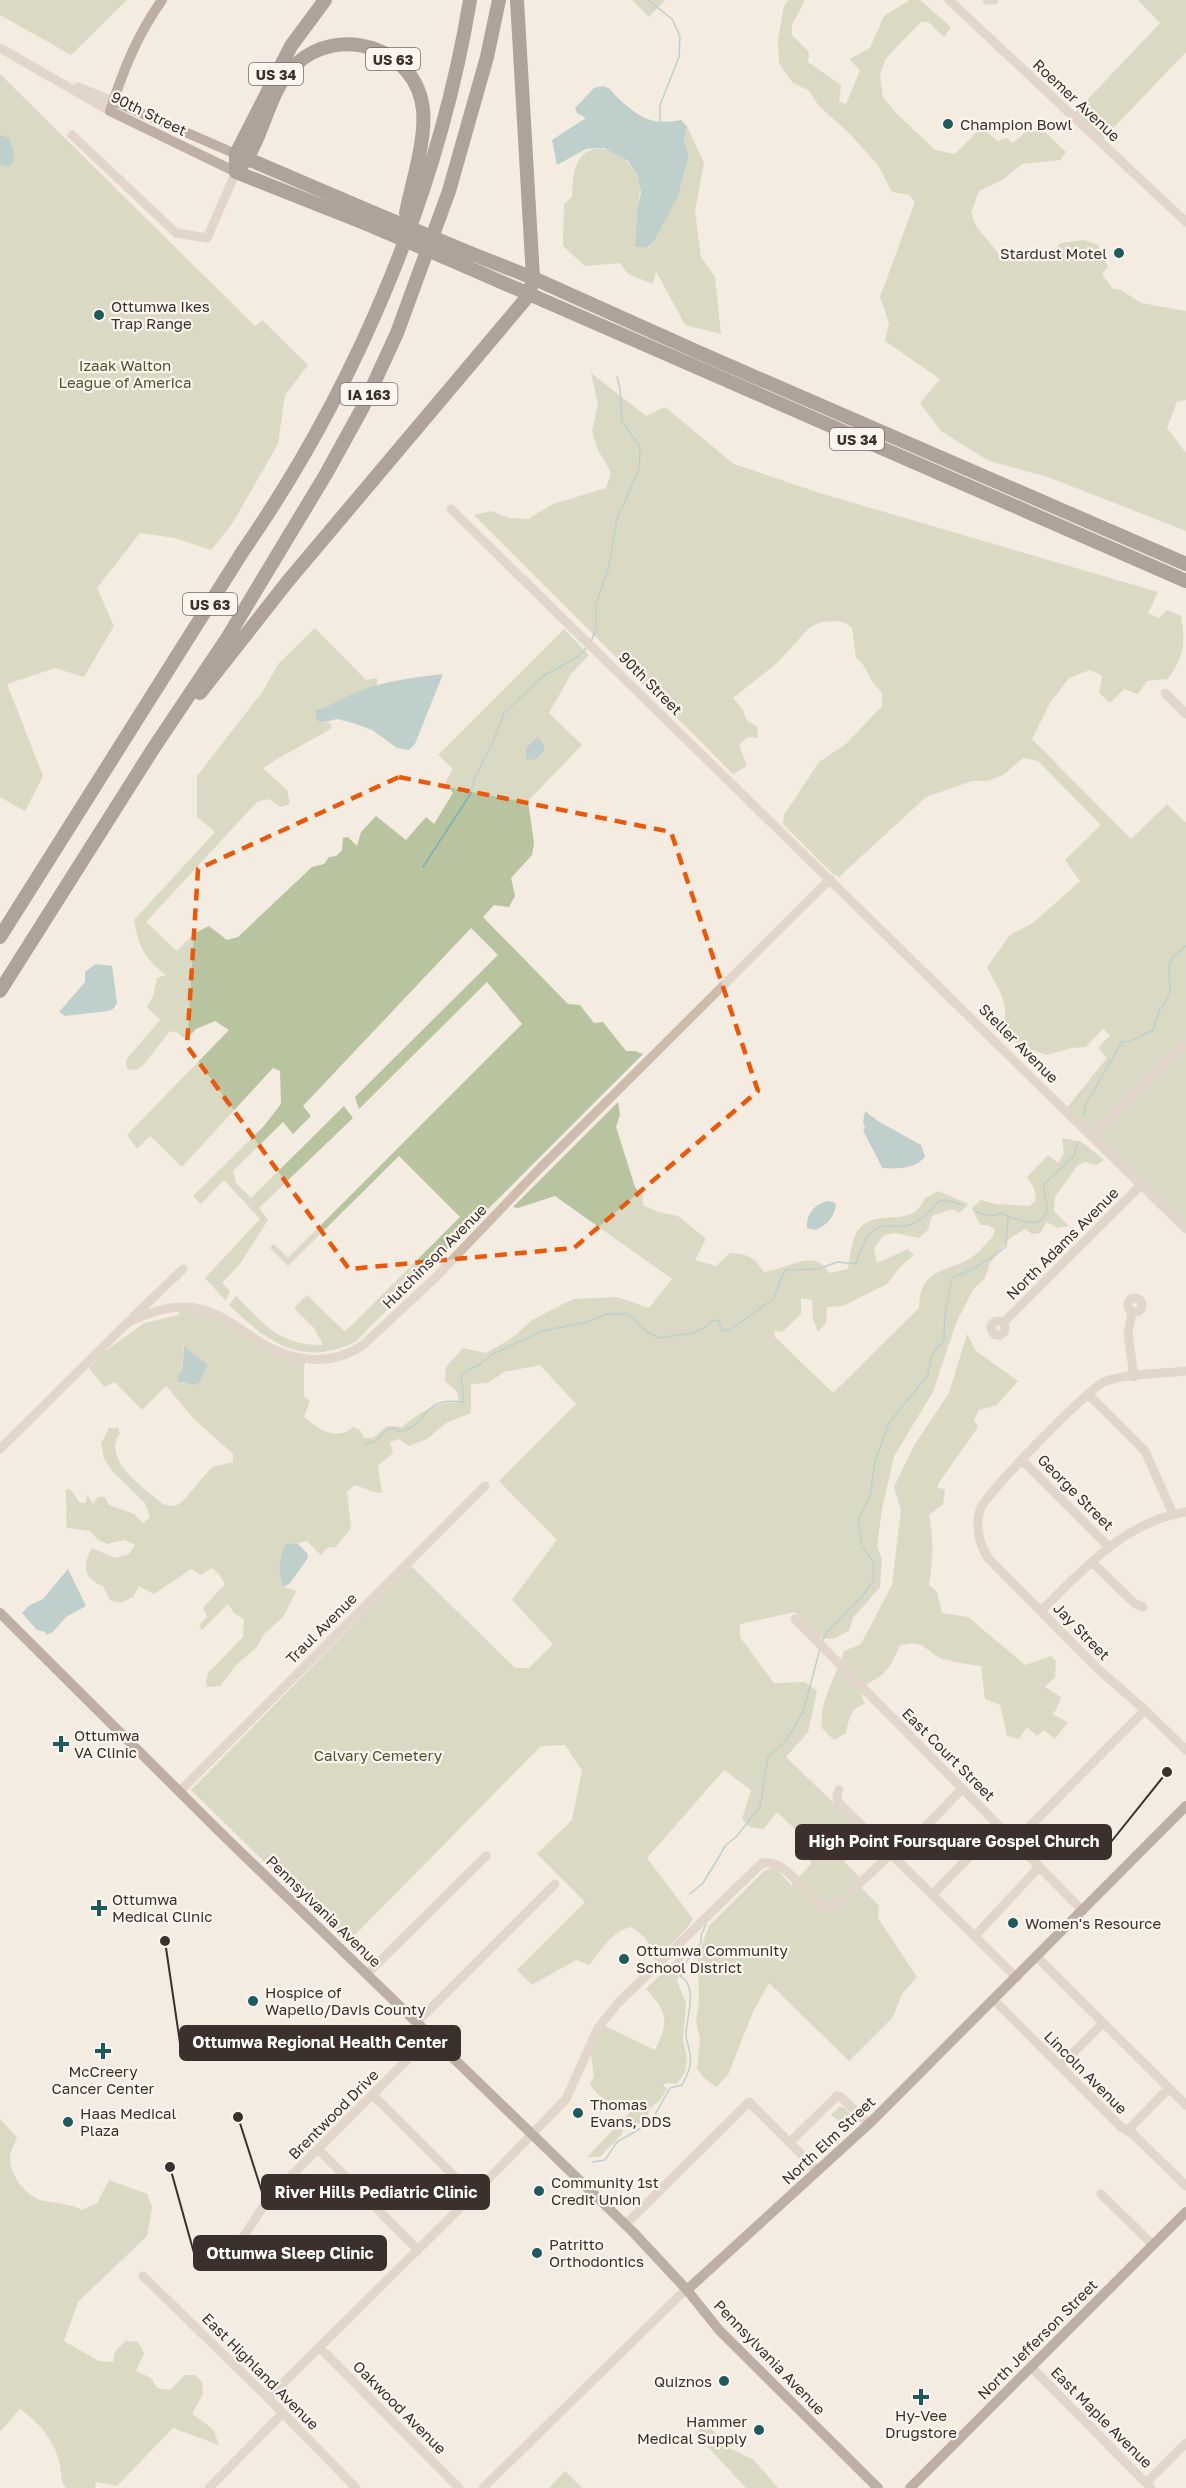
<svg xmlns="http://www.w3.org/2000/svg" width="1186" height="2488" viewBox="0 0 1186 2488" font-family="'Golos Text',sans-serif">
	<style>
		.green { fill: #b8c4a0; fill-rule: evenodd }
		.water { fill: #7fb0b2 }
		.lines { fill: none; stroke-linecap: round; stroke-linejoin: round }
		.stream { stroke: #7fb0b2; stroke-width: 1.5 }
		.minor { stroke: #cdbbac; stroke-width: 9 }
		.major { stroke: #7d675c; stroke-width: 10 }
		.highway { stroke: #5c4a42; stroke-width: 14 }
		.highway-bridge { stroke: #5c4a42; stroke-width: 14 }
		.marked { fill: none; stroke: #e8590c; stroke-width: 4.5; stroke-dasharray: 12 8; stroke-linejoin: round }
		.poi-dot { fill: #1f5a5e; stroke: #fbf5ee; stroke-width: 2 }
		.labels { text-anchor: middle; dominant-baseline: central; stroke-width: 4.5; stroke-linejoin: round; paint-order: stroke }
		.shield { fill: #fbf5ee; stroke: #756b66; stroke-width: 1.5 }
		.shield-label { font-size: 14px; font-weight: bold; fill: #3b302b }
		.street-label { font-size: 15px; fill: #3b302b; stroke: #fbf5ee }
		.poi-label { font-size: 15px; fill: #3b302b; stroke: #fbf5ee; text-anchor: start }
		.park-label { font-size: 15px; fill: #4a5a2e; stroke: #fbf5ee }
		.leader { fill: none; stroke: #3b302b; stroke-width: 2 }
		.callout-dot { fill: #3b302b; stroke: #fbf5ee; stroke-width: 2 }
		.callout { fill: #3b302b; stroke: #3b302b; stroke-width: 2 }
		.callout-label { font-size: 16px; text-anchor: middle; font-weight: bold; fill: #fff }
	</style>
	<rect width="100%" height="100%" fill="#f4ebe1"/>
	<path class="green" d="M0,0H127L71,55L0,15Z
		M632,0H665L649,17Z
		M788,0H805L792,25V35L809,52L808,62L841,85L839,101L846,104L860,71L850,59L870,48L884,16L910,0H920L951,27L944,37L928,22H921L886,58L880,75L883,97L896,113L935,150L955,154L982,127L997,141L1007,138L1013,143L1027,131H1044L1066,152L1060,160L1022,164L1004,179L979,191L971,213L976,226L998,253L1019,259L1048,254L1061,243L1084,240L1098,245L1108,267L1102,274L1113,289L1121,290L1141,303L1186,311V400L1177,402L1167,428L1186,453V531L1048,477L989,461L941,431L920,403L940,379L885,341L889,323L880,297L915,202L909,195L892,192L878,165L849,133L819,106L808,90L793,83L779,63L778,40L784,6Z
		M1138,0H1186V52L1100,142L1072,116L1160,23Z
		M0,74L255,326L262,320L308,365L285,395L278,444L232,524L211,550L175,538L140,533L97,588L114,626L84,677L55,668L7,684L43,776L25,811L0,797Z
		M687,126L704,163L695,211L701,257L715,277L721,334L685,325L656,271L653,284L628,274L620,263L585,266L563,246L564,204L572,197C573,185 572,170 579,160C595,135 630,156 637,177C642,190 639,197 637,209C636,222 636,234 635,247L648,248L678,196L689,156L684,139Z
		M591,373L646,416L665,407L734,464L823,494L1158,592L1148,613L1159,618L1167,610L1181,616C1186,645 1184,655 1168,679L1147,681L1138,694L1124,689L1110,703L1099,693L1102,676L1090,670L1069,678L1050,703L1032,739L1131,839L1167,804L1186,823V1229L1065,1110L1107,1058L1098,1048L1110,1035L1103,1029L1086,1047L1071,1048L1047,1055L1023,1047L1003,1034C1002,1026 1005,1022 1005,1014C1007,999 993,980 987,967L1010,935L1033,923L1080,881L1065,860L1101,825L1038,761L1023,758L1003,775L987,781H972L926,797L839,877L832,873L783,824L784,815L819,762L846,744L882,706V692C866,679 870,668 856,658L852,628L846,623L837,621L821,622L810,627L777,663L733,698L743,710L747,721L757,726L758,738L748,737L739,745L747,766L733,774L474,515L491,511L509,518L528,519L553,504L606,488L611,473L597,448L592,431L598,404Z
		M315,628L366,680L377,678V685L319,710L315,718L320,723L329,722L332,728C309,742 285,753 263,768L287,790L290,804L281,807L269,799L257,802L146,922L177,951L193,934L209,926L227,940L238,937L312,867L324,864L329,857L336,856L342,850L343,838L348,837L357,846L361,832L376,816L406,840L426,817L434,824L453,793L445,783L453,769L438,755L564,629L589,655L571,674L549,713L582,745L528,801L534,843L532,855L511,878L515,896L509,907L494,905L483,917L568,1004L580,1005L594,1023L603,1022L626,1051H635L643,1054L355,1342C302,1368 267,1342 229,1305L236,1296C264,1324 280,1346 323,1345L314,1328L294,1308L307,1295L344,1331L351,1326L460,1217L399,1156L288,1266L270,1248L274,1244L288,1258L522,1024L487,982L359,1109L355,1097L498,955L471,928L303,1106L311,1116L293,1134L283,1122L233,1171L236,1183L251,1198L344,1106L353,1118L259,1208L268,1220L240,1264L222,1283L230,1291L226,1301L205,1278L260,1219L224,1180L201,1204L193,1196L263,1127L281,1104L280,1071L273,1068L182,1167L150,1136L137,1149L127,1135L229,1030L215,1021L196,1029L186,1040L178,1033L170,1031L144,1064L136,1070L127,1069L126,1060L160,1020L147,1007L153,997L157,978L166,975C144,958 139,947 134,920L215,832L197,817V776L263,691L279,663Z
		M618,1102L620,1115L616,1127L635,1187L643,1196V1205L658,1212L678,1216L706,1239L695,1260L716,1266L730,1253C748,1254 754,1257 764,1272C788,1270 813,1246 829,1273L848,1269C850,1256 851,1238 860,1228C879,1207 912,1230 924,1199L938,1191L969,1204L959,1213L952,1209L932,1216L928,1230L919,1238L895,1233L884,1235L874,1248L877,1263L908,1249L914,1255L900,1267L887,1284L843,1306L827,1307L826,1323L818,1332L813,1320L812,1300L801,1298V1314L782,1332L774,1331L775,1337L833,1393L919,1308C920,1268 945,1273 971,1258C976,1255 981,1249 985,1245C990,1240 993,1237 995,1230L988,1225H980L972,1208L981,1200L995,1204L1030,1206L1036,1199L1034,1188L1027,1177L1048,1155L1058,1163L1064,1154L1062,1138L1082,1142L1104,1160L1097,1165L1085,1162L1077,1166L1055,1197L1054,1211L1069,1226L1057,1228L1047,1222L1040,1233L1032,1234L1025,1229L1010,1238L990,1263L985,1278L973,1290L956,1323L933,1392L894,1456L882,1509L877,1546L882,1560L880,1587L853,1618L849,1631L833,1639L820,1638L795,1612L740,1624V1637L774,1683L805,1682L817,1691L808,1732L786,1757L868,1836L844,1861L860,1878L857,1883L879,1906L878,1918L917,1977L902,1994L893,2017L849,2061L769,1983L753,2012L728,2075L716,2087L703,2077L697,2068L700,2040L696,2021L699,2002L698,1956L709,1926L764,1871L772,1868L779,1872L791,1885L811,1864L807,1840L777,1812L764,1829L750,1827L742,1819L751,1790L724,1770L647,1858L693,1919L687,1928L654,1961C651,1944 646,1936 631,1927C610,1932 602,1950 589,1965L576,1960L532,1985L517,1970L585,1902L537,1854L572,1820L582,1770L565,1745L541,1746L347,1943L191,1790L411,1566L515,1668H529L553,1644L512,1600L557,1540L499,1481L576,1404L540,1365L504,1372L488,1383L471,1384V1413L446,1423L427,1439L409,1446L399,1439L390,1442L393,1453L378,1466L382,1493C371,1493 366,1488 355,1485L347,1492L351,1528L335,1548L328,1547L321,1555L307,1541L285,1546L282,1558L284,1587L296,1591L284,1616L264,1634L257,1647L236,1665L220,1686L207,1687L206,1681L208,1673L243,1637L244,1619L234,1613L228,1604L202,1630L199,1625L207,1617L203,1608L225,1584L219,1574L212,1568L201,1575L191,1569L154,1594L139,1586L133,1597L121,1603L110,1600L103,1586C83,1579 82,1565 92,1548L115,1558L129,1554L135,1545L124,1540L107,1544L97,1539L90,1531L67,1528C65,1515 68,1503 65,1490L70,1489L80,1503H86L87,1494L93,1504L98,1497H105L109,1505L134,1514L143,1523L150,1517L145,1503L112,1471L104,1458L101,1444L109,1428H118L120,1433C101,1461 144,1487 163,1504C171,1507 175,1507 182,1502L212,1467L233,1462V1454L194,1419L166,1386L142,1410L115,1382L104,1387L89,1368L103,1353L144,1323L179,1315V1307L203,1309L262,1343L306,1359L304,1368V1397L310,1401L304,1417C318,1429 337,1442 353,1427L360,1430L364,1438H373L387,1426L402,1427C422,1411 434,1403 459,1402L457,1392L445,1381L446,1367L463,1348L486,1353L512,1338L532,1320L573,1299L617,1297L649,1308L672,1279L555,1196L518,1208L513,1207ZM183,1348L207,1365L199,1381L184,1384L178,1382V1375L182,1371Z
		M967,1334L976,1351L1018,1381L997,1405L979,1410L974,1420L978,1427L938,1484V1488L945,1489L943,1504L929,1515C934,1538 933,1561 929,1585L937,1592L942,1613L968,1617L1025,1665L1051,1656L1056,1661L1055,1677L1045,1687L1061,1697L1056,1710L1052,1714L1068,1722L1055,1739L1044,1730L1037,1736L1027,1727L1019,1739L1007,1736L1000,1705L985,1699L981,1666C969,1664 956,1663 943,1659C923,1651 928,1639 900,1645C895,1656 889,1671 879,1677C871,1682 866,1684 860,1691L865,1704C850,1708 849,1719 846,1733L834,1740L822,1728C819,1701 836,1677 844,1651L861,1644L892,1585L901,1510L894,1487L915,1444L949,1393Z
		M682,1953L684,1963L677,1981L686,2003L683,2040L687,2058L685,2072L677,2084L666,2083L663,2085L667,2089L660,2100L649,2109L648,2117L636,2126L626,2125L621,2135L600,2157H587L631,2111C614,2103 598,2101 590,2083L594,2077L590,2046L601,2024L655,2050C669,2022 668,2012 646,1989Z
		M839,2107L845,2108L851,2115L844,2125L831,2115Z
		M0,2119L17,2137C15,2144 9,2153 10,2160C11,2176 25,2195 41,2200C55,2204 69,2203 82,2210L97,2203L109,2180L147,2194L152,2207L147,2236L78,2302L64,2341L99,2361L113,2362L115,2352L125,2341L138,2342L144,2353L136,2371L151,2378L157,2388L170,2390L185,2375H195L202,2382L203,2394L192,2414L213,2429L219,2445L173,2428L117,2486L96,2482L95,2488H66C59,2480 62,2470 59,2461C53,2438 39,2423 20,2409L0,2432Z
		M705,2422L731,2449L754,2460L778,2488H746L696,2434Z
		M565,2471L582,2488H549Z"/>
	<path class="water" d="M602,86C610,87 612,92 617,97C638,117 651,126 681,120L687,126L684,139L689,156L678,196L655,239L647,248L635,247L637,209L641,193L637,175L628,161L604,148H595L586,149L557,165L552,140L586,118L577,113L575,108L594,88Z
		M0,135L9,138C13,148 18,159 9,167L0,165Z
		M443,674L415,744L409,750L397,748L372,730L353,723L337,719L320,723L315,718L316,710C331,706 344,697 359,691C386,681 415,677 443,674Z
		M538,737L544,745V751L535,760L526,759V748Z
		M96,964L112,966L117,1003L113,1009L108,1011L65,1016L59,1012L85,982V972Z
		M865,1111L878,1121L921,1145L925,1156C917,1169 896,1169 882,1168C877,1155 869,1144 863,1130L865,1128L863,1122Z
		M829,1201L836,1203C835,1216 828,1225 815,1230L807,1228C806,1214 815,1203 829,1201Z
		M184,1346L208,1365L199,1382L194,1385L178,1382V1375L182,1371Z
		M297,1543L307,1553L308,1558L290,1583L284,1587C277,1576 279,1556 285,1545Z
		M68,1569L86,1606L66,1617L53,1632L46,1635L45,1632L37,1630L22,1613L30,1605L43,1599Z"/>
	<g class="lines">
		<path class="stream" d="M648,0L672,19L680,36L679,57L660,105V124
			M591,642L596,628V604L608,570L617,519L639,469L640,447L622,421L620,389L617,377
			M423,867L471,793L474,779L493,742L504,713L543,676L578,657L586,648
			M1083,1115L1086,1104L1122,1042L1131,1041L1153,1030L1159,1011L1170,994L1169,965L1173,957L1186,946
			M976,1211C983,1215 992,1218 1000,1213C1012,1218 1046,1234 1047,1208C1047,1200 1043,1193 1044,1184L1074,1156L1078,1142
			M363,1445L376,1441L388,1429L395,1428L397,1431C420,1430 420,1414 435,1405C443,1400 455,1401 464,1402L461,1374L480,1364L491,1355L542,1331L587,1322L607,1314H628L646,1331L659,1338L693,1333L707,1326L713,1320L719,1321L722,1331L730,1330L773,1299L785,1270L819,1269L837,1262L856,1264C859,1254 864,1238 873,1231C882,1223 894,1227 905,1226C919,1224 931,1211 939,1201L946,1200L962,1205
			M822,1642L827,1632L864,1594L874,1580L873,1561L862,1547L858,1521L870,1496L875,1461L889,1423L928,1375L931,1356L944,1340L945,1314L952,1278C968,1272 994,1258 1006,1246L1008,1216
			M690,1894L703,1883L726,1845L736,1837L760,1807L768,1757L785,1742L803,1712L820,1649
			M593,2162L605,2160L617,2142L650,2123L670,2088L682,2085C689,2072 693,2063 689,2049C688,2044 686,2039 686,2035C686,2018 699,1986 680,1976L690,1955L701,1943V1935L706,1925"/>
		<path class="minor" d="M949,0L1186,222
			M987,0H994
			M0,48L110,111
			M78,87L113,101
			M72,135L176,233L207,238L236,172
			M451,509L1186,1229
			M1165,693L1186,714
			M1093,1135L1186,1043
			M1128 1305a7 7 0 1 1 14 0a7 7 0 1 1-14 0Z
			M1132,1312L1128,1333L1134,1377
			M133,1317L183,1269
			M991 1328a7 7 0 1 1 14 0a7 7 0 1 1-14 0Z
			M1003,1323L1142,1184
			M1186,1371C1162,1374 1126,1373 1104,1382C1088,1389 986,1493 980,1510C975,1525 979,1544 988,1558L1098,1669L1145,1710L1186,1750
			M1089,1395L1145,1451L1173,1514
			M0,1449L128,1322C149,1313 172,1304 195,1308C220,1312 239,1329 260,1342C292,1362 331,1367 363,1345L435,1278L540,1168L830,879
			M1022,1460L1108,1546
			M1092,1562L1134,1603L1143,1607
			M1042,1610C1083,1570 1125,1521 1186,1512
			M795,1619L1083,1911
			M839,1790L837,1797L838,1802L1017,1978
			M179,1792L485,1486
			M1014,1842L1145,1710
			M895,1858L962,1789
			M933,1894L999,1826
			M975,1936L1039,1867
			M1037,1957L1186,2105
			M367,1974L486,1856
			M994,2000L1121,2127L1133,2134L1186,2186
			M417,2022L555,1884
			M1060,2066L1103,2023
			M374,2096L473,2195
			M1127,2131L1169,2088
			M790,2142L837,2096L841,2097L869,2124
			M318,2149L418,2250
			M1101,2194L1153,2245
			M625,2225L749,2102L818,2171
			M238,2245L268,2199L431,2036
			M143,2276L268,2398L356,2488
			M319,2347L459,2488
			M1031,2367L1151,2488
			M268,2398L473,2195L566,2099L598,2028L618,2003L762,1863C793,1858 807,1909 832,1909L891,1854
			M1146,2483L1186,2443
			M209,2488L283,2413
			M483,2488L679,2296L687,2290"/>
		<path class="major" d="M162,0C137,35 123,71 110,111L236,172
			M113,101L236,154
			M0,1613L225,1837L633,2232L687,2290L719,2330L878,2488
			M687,2290L872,2121L1186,1806
			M910,2488L1186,2212"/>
		<path class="highway" d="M241,156L374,213
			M236,172C265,142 265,94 295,65C339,23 417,48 423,110C426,141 412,182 406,213
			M236,172V154L291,46L325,0
			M236,172L367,224
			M470,253L533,278L700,353L1186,564
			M467,267L1186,581
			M200,693L288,581L529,295L533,278L517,0
			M0,937L243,551C355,389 438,194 470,0
			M0,991L153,749L226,640L326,474L363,407L397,333L449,191L487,57L499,0"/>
		<path class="highway-bridge" d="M374,213L470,253
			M367,224L467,267"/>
	</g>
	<path d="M0 0H1186V2488H0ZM399,777L671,832L758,1091L574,1248L349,1269L187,1046L198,869Z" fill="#f4ebe1" fill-opacity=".55" fill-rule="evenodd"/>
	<path class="marked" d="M399,777L671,832L758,1091L574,1248L349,1269L187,1046L198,869Z"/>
	<g class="poi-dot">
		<circle cx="948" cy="124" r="6"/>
		<circle cx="1119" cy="253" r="6"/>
		<circle cx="99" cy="315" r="6"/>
		<path d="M58 1735h6v6h6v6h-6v6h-6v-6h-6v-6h6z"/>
		<path d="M96 1899h6v6h6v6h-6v6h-6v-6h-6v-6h6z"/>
		<circle cx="1013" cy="1923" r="6"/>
		<circle cx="624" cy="1959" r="6"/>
		<circle cx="253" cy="2001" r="6"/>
		<path d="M100 2042h6v6h6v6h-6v6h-6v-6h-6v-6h6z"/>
		<circle cx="578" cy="2113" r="6"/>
		<circle cx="68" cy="2122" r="6"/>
		<circle cx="539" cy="2191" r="6"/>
		<circle cx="537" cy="2253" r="6"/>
		<circle cx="724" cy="2381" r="6"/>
		<path d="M918 2388h6v6h6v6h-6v6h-6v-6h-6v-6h6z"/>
		<circle cx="759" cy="2430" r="6"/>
	</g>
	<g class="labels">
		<g class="shield">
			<rect x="366" y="48" width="54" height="22" rx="4.5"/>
			<rect x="249" y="63" width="54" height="22" rx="4.5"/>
			<rect x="340.5" y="383" width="57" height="22" rx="4.5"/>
			<rect x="830" y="428" width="54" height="22" rx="4.5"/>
			<rect x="183" y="593" width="54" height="22" rx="4.5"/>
		</g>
		<g class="shield-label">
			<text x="393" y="59">US 63</text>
			<text x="276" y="74">US 34</text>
			<text x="369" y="394">IA 163</text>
			<text x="857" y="439">US 34</text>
			<text x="210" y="604">US 63</text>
		</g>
		<g class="street-label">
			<text transform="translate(1077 100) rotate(43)">Roemer Avenue</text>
			<text transform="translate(149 113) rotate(26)">90th Street</text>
			<text transform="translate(651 683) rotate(45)">90th Street</text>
			<text transform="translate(1019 1043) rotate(45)">Steller Avenue</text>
			<text transform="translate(1062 1243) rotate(-45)">North Adams Avenue</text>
			<text transform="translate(434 1256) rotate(-45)">Hutchinson Avenue</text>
			<text transform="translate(1076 1492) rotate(45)">George Street</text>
			<text transform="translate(321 1628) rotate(-45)">Traul Avenue</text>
			<text transform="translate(1082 1631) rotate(46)">Jay Street</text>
			<text transform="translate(949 1754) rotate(45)">East Court Street</text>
			<text transform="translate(324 1911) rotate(44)">Pennsylvania Avenue</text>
			<text transform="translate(1086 2072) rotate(45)">Lincoln Avenue</text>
			<text transform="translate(333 2114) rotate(-45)">Brentwood Drive</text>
			<text transform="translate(828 2140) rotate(-43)">North Elm Street</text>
			<text transform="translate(1037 2339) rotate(-45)">North Jefferson Street</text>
			<text transform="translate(770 2357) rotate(46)">Pennsylvania Avenue</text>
			<text transform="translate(261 2371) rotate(45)">East Highland Avenue</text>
			<text transform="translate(400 2407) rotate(45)">Oakwood Avenue</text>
			<text transform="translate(1102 2417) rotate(45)">East Maple Avenue</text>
		</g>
		<g class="poi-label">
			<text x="960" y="124">Champion Bowl</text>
			<text x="1107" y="253" text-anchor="end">Stardust Motel</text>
			<text x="111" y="306">Ottumwa Ikes<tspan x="111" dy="17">Trap Range</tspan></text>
			<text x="74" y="1735">Ottumwa<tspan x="74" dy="17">VA Clinic</tspan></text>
			<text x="112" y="1899">Ottumwa<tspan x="112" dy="17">Medical Clinic</tspan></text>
			<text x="1025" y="1923">Women's Resource</text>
			<text x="636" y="1950">Ottumwa Community<tspan x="636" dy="17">School District</tspan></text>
			<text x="265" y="1992">Hospice of<tspan x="265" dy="17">Wapello/Davis County</tspan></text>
			<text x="103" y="2071" text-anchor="middle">McCreery<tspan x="103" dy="17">Cancer Center</tspan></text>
			<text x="590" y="2104">Thomas<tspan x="590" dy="17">Evans, DDS</tspan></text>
			<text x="80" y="2113">Haas Medical<tspan x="80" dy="17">Plaza</tspan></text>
			<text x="551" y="2182">Community 1st<tspan x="551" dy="17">Credit Union</tspan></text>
			<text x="549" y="2244">Patritto<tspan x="549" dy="17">Orthodontics</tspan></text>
			<text x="712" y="2381" text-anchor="end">Quiznos</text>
			<text x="921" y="2415" text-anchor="middle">Hy-Vee<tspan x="921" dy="17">Drugstore</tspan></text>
			<text x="747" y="2421" text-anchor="end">Hammer<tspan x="747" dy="17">Medical Supply</tspan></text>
		</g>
		<g class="park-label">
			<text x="125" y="365">Izaak Walton<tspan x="125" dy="17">League of America</tspan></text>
			<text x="378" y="1755">Calvary Cemetery</text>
		</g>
	</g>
	<path class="leader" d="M1167 1772L1111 1842M165 1941L180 2043M238 2117L262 2192M170 2167L194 2253"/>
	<g class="callout-dot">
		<circle cx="1167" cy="1772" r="6"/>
		<circle cx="165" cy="1941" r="6"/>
		<circle cx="238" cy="2117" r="6"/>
		<circle cx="170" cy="2167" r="6"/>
	</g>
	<g class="callout">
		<rect x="796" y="1825" width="315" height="34" rx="6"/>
		<rect x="180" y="2026" width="280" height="34" rx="6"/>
		<rect x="262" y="2175" width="227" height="34" rx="6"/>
		<rect x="194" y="2236" width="192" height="34" rx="6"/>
	</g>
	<g class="callout-label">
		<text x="954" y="1847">High Point Foursquare Gospel Church</text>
		<text x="320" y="2048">Ottumwa Regional Health Center</text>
		<text x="376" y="2198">River Hills Pediatric Clinic</text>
		<text x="290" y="2259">Ottumwa Sleep Clinic</text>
	</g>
</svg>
